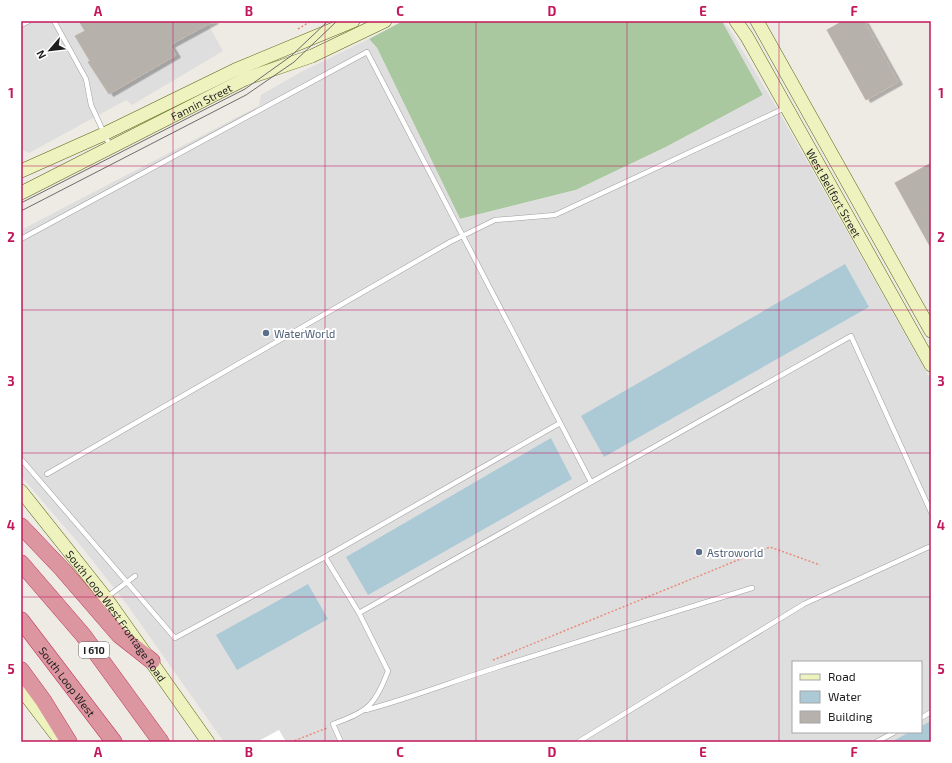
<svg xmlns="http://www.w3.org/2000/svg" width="952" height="763" viewBox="0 0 952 763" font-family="'Exo 2',sans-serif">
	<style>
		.forest { fill: #a9c89f }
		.parking { fill: #dedede; fill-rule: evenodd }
		.water { fill: #abcad6 }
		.pier { fill: #fff }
		.building { fill: #b7b1ab; stroke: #beb3a9; filter: url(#shadow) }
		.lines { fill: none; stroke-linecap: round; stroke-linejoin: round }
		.service-casing { stroke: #9f9f9f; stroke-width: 5.5 }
		.secondary-casing { stroke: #5a6812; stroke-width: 14 }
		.motorway-casing { stroke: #c53962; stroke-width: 17 }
		.path { stroke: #e98c7b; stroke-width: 1.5; stroke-dasharray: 2 2; stroke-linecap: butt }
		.service { stroke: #fff; stroke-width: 4.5 }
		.secondary { stroke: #edf2bf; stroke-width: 13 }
		.motorway { stroke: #dc96a0; stroke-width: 16 }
		.tram { stroke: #6c6c6c; stroke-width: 1 }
		.grid { fill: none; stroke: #c2185b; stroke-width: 1; stroke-opacity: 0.55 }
		.service-dot { fill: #5c6f8a; stroke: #fff; stroke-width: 1.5 }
		.labels { text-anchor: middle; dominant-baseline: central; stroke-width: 4; stroke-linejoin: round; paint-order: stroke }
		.shield { fill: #fff; stroke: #626262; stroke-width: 1 }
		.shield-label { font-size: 10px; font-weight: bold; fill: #1e1e1e }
		.street-label { font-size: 11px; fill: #1e1e1e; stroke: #fff }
		.service-label { font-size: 11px; fill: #4e5e75; stroke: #fff; text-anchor: start }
		.neatline { fill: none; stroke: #c2185b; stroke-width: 1.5 }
		.grid-label { font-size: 13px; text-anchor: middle; font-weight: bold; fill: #c2185b }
	</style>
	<defs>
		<filter id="shadow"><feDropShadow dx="4.5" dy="2.5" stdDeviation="0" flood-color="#0004"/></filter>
	</defs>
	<rect width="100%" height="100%" fill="#eeebe5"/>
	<path class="forest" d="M403,21H722L763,95L666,147L576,190L460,219L377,48L369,39Z"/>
	<path class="parking" d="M21,21H79L85,31L75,36L90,61L88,62L109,94L176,56L171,45L208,24L223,51L132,105L126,100L29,153L21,149Z
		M722,21L729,28L778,110L931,380V742H286L279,730L257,742H224L128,606L81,546L21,476V230L259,106L261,95L299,73L369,39L377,48L460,219L576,190L666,147L763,95ZM793,662H921V732H793Z"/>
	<path class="water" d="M845,264L869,307L604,457L581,416Z
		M551,438L572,479L368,595L346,557Z
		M308,584L328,619L237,670L216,635Z
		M931,721V742H891L910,732H921V726Z"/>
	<path class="pier" d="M279,730L286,742H257Z"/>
	<path class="building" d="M79,21H214L170,45L176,55L109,94L88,62L90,61L75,36L85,31Z
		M843,21H864L898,82L866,100L827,30Z
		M931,163V248L895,183Z"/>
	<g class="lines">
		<g class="service-casing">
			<path id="service" d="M54,21L86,79L91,105L110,146
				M21,25L29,21
				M21,239L367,52L591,482
				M21,459L175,638L325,557L359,613L851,336L931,512
				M47,474L450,242L495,220L555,215L785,108
				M325,557L560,423
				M107,597L135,576
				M366,710C411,698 454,681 498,667C583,640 667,614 752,588
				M921,718L931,712
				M341,742L333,724C367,712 375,706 388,671L359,613
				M578,742L804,604L931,546
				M876,742L895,732"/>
		</g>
		<g class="secondary-casing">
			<g id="secondary">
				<path id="s1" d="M736,21L747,37L931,365"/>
				<path d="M757,21L931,331"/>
				<path d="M21,171L104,134L235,70L353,21"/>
				<path id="s2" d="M21,193L245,79L312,56L385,21"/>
				<path id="s3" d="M21,491L106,598L208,742"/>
				<path d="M21,689L60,740"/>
			</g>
		</g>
		<g class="motorway-casing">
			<g id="motorway">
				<path d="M21,526L62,569L119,635L152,661"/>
				<path d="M21,563L83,635L161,742"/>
				<path id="s4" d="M21,620L114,742"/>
				<path d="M21,670L43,700L69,742"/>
			</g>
		</g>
		<path class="path" d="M298,29L311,21
			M493,660L770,547L820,565
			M291,742L327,728"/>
		<use href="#service" class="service"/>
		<use href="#secondary" class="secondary"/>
		<use href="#motorway" class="motorway"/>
		<path class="tram" d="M21,203L245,89L291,56L328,21
			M21,211L246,95L294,62L337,21"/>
	</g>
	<path class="grid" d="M173,21V742M325,21V742M476,21V742M627,21V742M779,21V742M21,166H931M21,310H931M21,453H931M21,597H931"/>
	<g class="service-dot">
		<circle cx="266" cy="333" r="4"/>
		<circle cx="699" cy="552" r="4"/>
	</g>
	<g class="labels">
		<rect class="shield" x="79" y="642" width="30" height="16" rx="3"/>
		<g class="shield-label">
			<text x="94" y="650">I 610</text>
		</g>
		<g class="street-label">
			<text stroke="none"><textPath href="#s2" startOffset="202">Fannin Street</textPath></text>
			<text stroke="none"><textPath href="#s1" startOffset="198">West Bellfort Street</textPath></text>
			<text stroke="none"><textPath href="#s3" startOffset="157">South Loop West Frontage Road</textPath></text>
			<text stroke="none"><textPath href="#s4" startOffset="77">South Loop West</textPath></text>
		</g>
		<g class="service-label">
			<text x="274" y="333">WaterWorld</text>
			<text x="707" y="552">Astroworld</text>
		</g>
	</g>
	<rect width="952" height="763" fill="none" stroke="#ffffff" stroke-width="44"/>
	<rect x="792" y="661" width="130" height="72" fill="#ffffff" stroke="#a5a5a5"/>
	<rect x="800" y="674" width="20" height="6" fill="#edf2bf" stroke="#a5a5a5"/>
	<text x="828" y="681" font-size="12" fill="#1e1e1e">Road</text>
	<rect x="800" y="691" width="20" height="12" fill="#abcad6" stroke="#a5a5a5"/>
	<text x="828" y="701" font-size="12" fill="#1e1e1e">Water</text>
	<rect x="800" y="711" width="20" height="12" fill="#b7b1ab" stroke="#a5a5a5"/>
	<text x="828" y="721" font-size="12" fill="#1e1e1e">Building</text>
	<g transform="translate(50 50) rotate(242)" stroke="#ffffff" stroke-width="3" paint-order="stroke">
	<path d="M0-3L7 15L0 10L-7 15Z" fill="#1e1e1e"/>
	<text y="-6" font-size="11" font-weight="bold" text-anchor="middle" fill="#1e1e1e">N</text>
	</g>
	<rect x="22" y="22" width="908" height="719" class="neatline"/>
	<g class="grid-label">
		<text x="98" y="16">A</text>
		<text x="249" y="16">B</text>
		<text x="400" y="16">C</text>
		<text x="552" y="16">D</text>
		<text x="703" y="16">E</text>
		<text x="854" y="16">F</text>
		<text x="11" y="98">1</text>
		<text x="941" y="98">1</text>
		<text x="11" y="242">2</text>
		<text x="941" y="242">2</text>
		<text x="11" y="386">3</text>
		<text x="941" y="386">3</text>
		<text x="11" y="530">4</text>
		<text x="941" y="530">4</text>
		<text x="11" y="674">5</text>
		<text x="941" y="674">5</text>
		<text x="98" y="757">A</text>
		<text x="249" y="757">B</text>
		<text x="400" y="757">C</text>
		<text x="552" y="757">D</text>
		<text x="703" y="757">E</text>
		<text x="854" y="757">F</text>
	</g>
</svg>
